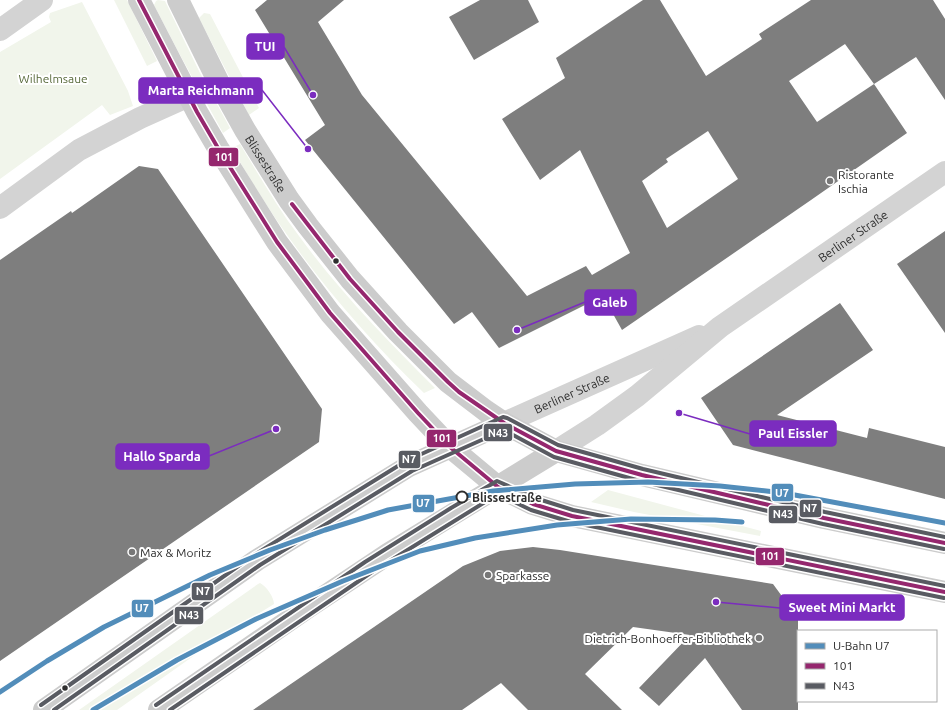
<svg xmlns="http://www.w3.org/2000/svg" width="945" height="710" viewBox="0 0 945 710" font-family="Ubuntu,sans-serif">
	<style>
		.green { fill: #f1f5eb }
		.building { fill: #7e7e7e; fill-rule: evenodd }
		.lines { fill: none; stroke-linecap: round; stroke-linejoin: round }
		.minor { stroke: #d3d3d3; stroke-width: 22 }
		.tertiary { stroke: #d3d3d3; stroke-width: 22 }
		.secondary { stroke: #ccc; stroke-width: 22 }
		.bus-1-casing { stroke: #fff; stroke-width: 7 }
		.bus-2-casing { stroke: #fff; stroke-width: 7 }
		.bus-3-casing { stroke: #fff; stroke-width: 7 }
		.bus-1 { stroke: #95276e; stroke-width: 4 }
		.bus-2 { stroke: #595b62; stroke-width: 4 }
		.bus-3 { stroke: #595b62; stroke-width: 4 }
		.metro-1-casing { stroke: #fff; stroke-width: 8 }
		.metro-1 { stroke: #528dba; stroke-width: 5 }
		.poi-dot { fill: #777; stroke: #fff; stroke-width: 1.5 }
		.bus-dot { fill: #2e2e2e; stroke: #fff; stroke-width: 1.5 }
		.stop-dot { fill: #fff; stroke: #2e2e2e; stroke-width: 2 }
		.labels { text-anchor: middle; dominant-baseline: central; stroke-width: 4; stroke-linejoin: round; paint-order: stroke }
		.park-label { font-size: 12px; fill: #586a3b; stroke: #fff }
		.street-label { font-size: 12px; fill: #2e2e2e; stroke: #fff }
		.poi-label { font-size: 12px; fill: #2e2e2e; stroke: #fff; text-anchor: start }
		.stop-label { font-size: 12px; font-weight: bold; fill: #2e2e2e; stroke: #fff; text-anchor: start }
		.leader { fill: none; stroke: #7b2cbf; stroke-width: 1.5 }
		.callout-dot { fill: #7b2cbf; stroke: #fff; stroke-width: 1.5 }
		.callout { fill: #7b2cbf; stroke: #7b2cbf; stroke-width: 1.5 }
		.callout-label { font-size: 13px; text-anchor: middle; font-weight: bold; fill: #fff }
		.line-badge { stroke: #fff; stroke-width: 1.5 }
		.badge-label { font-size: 11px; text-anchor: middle; font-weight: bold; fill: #fff }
	</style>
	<rect width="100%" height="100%" fill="#fff"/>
	<path class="green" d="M114,0H127L157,61L147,66Z
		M158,0L165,1L200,73L230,128L223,133L179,53L154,5L156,1Z
		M82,2L128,91L133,106L110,115L102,105L0,179V52L51,22L49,17L50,13Z
		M204,13L210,14L259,108L249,115L199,18Z
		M240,144C259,175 277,207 299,236C339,291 387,340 435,388L424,393C349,321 283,239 232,148Z
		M608,490L761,531L760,536L634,512L591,502Z
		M260,583C266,586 274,597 274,604L212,643L117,710H79L258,584Z"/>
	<path class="building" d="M267,0H344L318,22L362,95L527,296L586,266L592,275L630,253L580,150L540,180L502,119L565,78L556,58L643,0H660L706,76L762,39L759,34L811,0H933L945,19V100L916,57L874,84L907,133L811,200L622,330L603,296L499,348L472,312L454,324L305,140L325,125L255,10ZM845,44L874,84L817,122L789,81ZM708,131L738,179L667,228L642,181L668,162L666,159Z
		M480,0H528L539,22L474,60L449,17Z
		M139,166L158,169L322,409L319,442L0,661V260L71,211L72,213Z
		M945,231V333L897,264Z
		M840,303L873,350L777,415L867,438L869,428L945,447V499L733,445L701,398Z
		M533,547L560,550L773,584L798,618V710H742L705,658L659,706L639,688L690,635L633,627L585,674L622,710H528L501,683L462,710H253L463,566L500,551Z"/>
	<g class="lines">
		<path class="minor" d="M0,30L42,0
			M0,208L79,150L140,118L189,96"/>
		<g class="tertiary">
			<path id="s1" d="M504,423L699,336"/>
			<path id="s2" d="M556,451L597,425L637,396L720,327L945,172"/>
		</g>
		<g class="secondary">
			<path d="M139,0L197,112L218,148L277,242L330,313L418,413L450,447L498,487L533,504L572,516L945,592"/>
			<path id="s3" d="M178,0L220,85L245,130L289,200L308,226L350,279L398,332L448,382L486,411L504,423L556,451L642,475L824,518L945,543"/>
			<path d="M44,710L257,560L409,466L504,423"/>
			<path d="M159,710L307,608L388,554L556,451"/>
		</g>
		<g class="bus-1-casing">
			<path id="bus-1" d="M139,0L197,112L218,148L277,242L330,313L418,413L450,447L498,487L533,504L572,516L945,592
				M292,204L350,279L398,332L448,382L459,392L504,423L556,451L642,475L824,518L945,543"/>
		</g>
		<g class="bus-2-casing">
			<path id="bus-2" d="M54,710L260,565L412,471L504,430L554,457L640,481L823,524L944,549
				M170,710L372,572L498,494L531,510L571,522L944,598"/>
		</g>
		<g class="bus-3-casing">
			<path id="bus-3" d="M41,705L254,555L406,461L503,417L507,418L558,445L643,469L825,512L945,537
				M156,705L365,562L451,508L497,481L535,498L573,510L945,586"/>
		</g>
		<use href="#bus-1" class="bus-1"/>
		<use href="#bus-2" class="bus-2"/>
		<use href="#bus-3" class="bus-3"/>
		<g class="metro-1-casing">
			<path id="metro-1" d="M0,692L47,661L104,627L210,575L270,550L325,530L388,510L493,491L575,484L648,482L720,486L784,493L945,523
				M93,710L177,660L256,619L343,581L420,551L475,538L557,525L631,519L715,520L742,522"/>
		</g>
		<use href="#metro-1" class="metro-1"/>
	</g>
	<g class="poi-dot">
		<circle cx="830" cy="181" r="4"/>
		<circle cx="132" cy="552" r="4"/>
		<circle cx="488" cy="575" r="4"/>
		<circle cx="759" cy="638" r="4"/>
	</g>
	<g class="bus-dot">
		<circle cx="336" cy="261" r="3.5"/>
		<circle cx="65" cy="688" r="3.5"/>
	</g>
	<circle class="stop-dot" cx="462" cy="497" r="5.5"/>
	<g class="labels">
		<g class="park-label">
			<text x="53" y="78">Wilhelmsaue</text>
		</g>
		<g class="street-label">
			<text stroke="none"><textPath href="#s3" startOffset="186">Blissestraße</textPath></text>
			<text stroke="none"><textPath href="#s2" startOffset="367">Berliner Straße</textPath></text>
			<text stroke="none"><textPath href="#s1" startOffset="74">Berliner Straße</textPath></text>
		</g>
		<g class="poi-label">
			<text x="838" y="174">Ristorante<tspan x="838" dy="14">Ischia</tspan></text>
			<text x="140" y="552">Max &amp; Moritz</text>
			<text x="496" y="575">Sparkasse</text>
			<text x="751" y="638" text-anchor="end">Dietrich-Bonhoeffer-Bibliothek</text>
		</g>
		<g class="stop-label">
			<text x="472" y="497">Blissestraße</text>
		</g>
	</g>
	<path class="leader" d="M313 95L284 47M308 149L262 90M517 330L585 302M679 413L750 434M276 429L209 456M716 602L780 608"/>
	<g class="callout-dot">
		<circle cx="313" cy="95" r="4"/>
		<circle cx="308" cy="149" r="4"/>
		<circle cx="517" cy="330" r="4"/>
		<circle cx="679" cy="413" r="4"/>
		<circle cx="276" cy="429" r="4"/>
		<circle cx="716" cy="602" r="4"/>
	</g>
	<g class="callout">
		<rect x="247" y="34" width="37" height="25" rx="4"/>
		<rect x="139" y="78" width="123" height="25" rx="4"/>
		<rect x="585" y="290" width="51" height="25" rx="4"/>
		<rect x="750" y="421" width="86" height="25" rx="4"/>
		<rect x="116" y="444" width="93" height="25" rx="4"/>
		<rect x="780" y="595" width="124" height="25" rx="4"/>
	</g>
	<g class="callout-label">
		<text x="265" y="51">TUI</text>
		<text x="201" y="95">Marta Reichmann</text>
		<text x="610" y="307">Galeb</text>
		<text x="793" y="438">Paul Eissler</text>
		<text x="162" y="461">Hallo Sparda</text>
		<text x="842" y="612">Sweet Mini Markt</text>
	</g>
	<g class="line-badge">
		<rect x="208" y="147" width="31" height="20" rx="4" fill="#95276e"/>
		<rect x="483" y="423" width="30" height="19" rx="4" fill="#595b62"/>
		<rect x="426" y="429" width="31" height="19" rx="4" fill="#95276e"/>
		<rect x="398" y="450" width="23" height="19" rx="4" fill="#595b62"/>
		<rect x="771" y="483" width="23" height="19" rx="4" fill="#528dba"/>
		<rect x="412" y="494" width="23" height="19" rx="4" fill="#528dba"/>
		<rect x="799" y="499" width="23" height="19" rx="4" fill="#595b62"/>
		<rect x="768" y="505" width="30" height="19" rx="4" fill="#595b62"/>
		<rect x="755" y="547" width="30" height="19" rx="4" fill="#95276e"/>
		<rect x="191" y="582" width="23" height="19" rx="4" fill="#595b62"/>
		<rect x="131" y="599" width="23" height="19" rx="4" fill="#528dba"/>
		<rect x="174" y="606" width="30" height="19" rx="4" fill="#595b62"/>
	</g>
	<g class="badge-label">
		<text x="224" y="161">101</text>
		<text x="498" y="437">N43</text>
		<text x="442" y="442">101</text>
		<text x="409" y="463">N7</text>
		<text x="782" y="497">U7</text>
		<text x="423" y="507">U7</text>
		<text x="810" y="512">N7</text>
		<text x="783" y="518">N43</text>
		<text x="770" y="560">101</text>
		<text x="203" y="595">N7</text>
		<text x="142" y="612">U7</text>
		<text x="189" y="619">N43</text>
	</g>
	<rect x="797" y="630" width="140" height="72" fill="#ffffff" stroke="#ababab"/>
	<rect x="805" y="643" width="20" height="6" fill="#528dba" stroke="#ababab"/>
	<text x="833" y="650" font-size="12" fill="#2e2e2e">U-Bahn U7</text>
	<rect x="805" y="663" width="20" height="6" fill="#95276e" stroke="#ababab"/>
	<text x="833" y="670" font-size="12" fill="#2e2e2e">101</text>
	<rect x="805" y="683" width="20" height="6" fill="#595b62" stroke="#ababab"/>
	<text x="833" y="690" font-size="12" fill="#2e2e2e">N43</text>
</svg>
